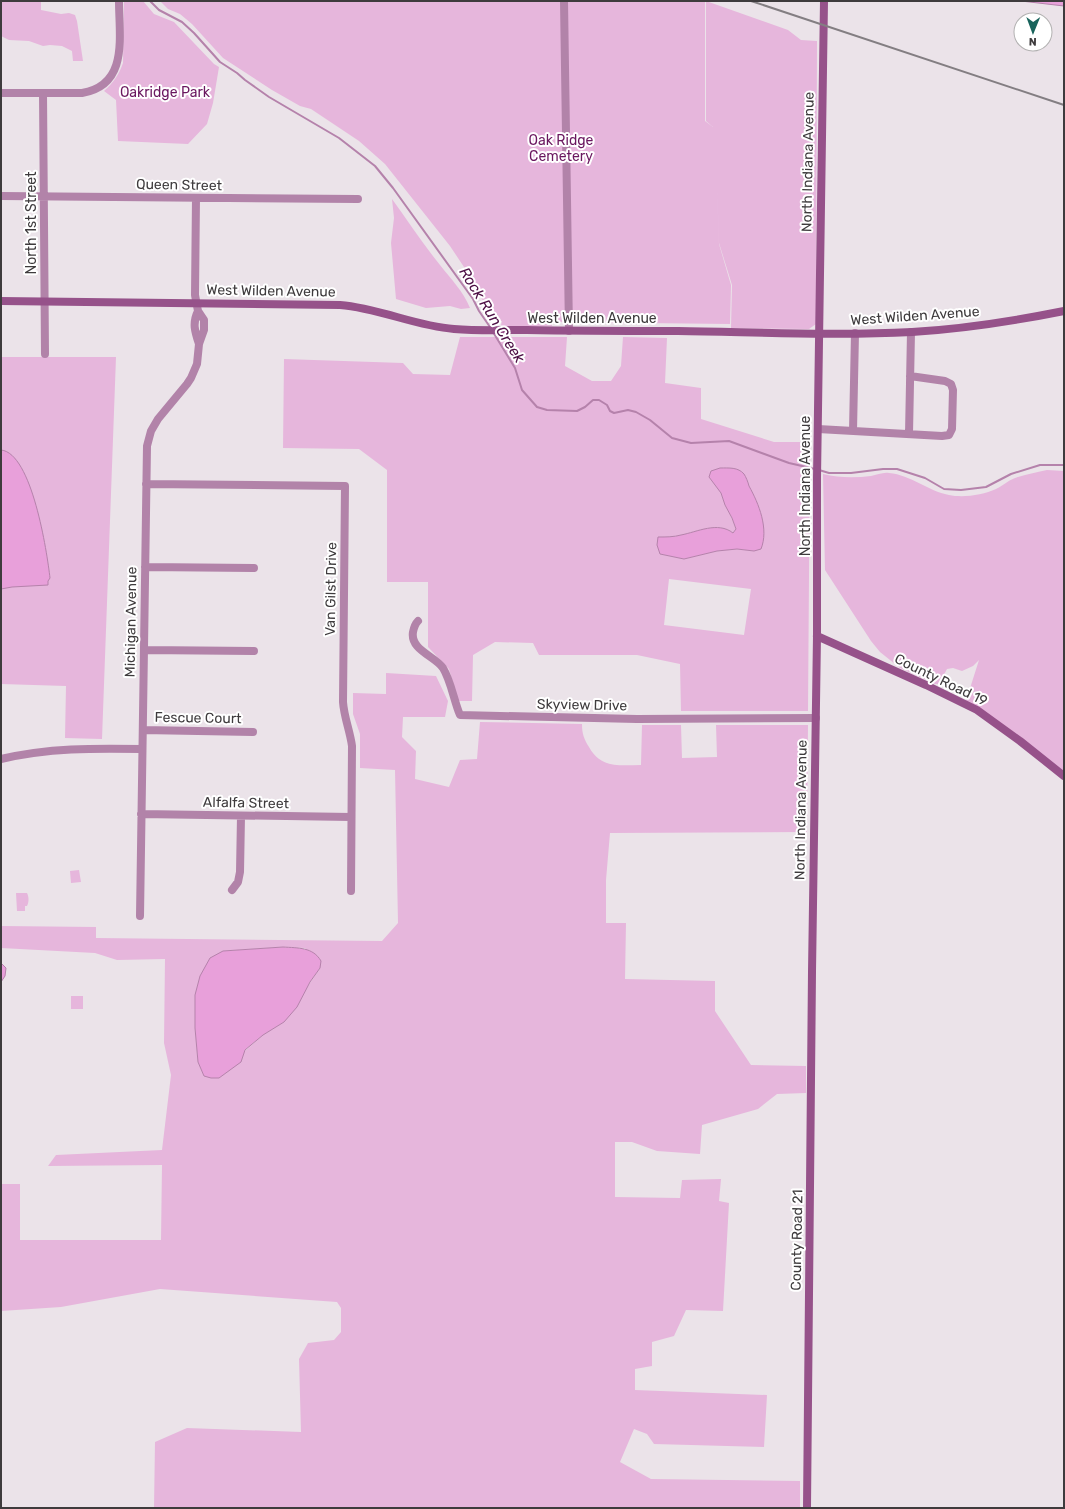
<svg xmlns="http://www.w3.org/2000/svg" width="1065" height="1509" viewBox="0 0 1065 1509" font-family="Rubik,sans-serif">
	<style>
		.green { fill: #e6b6dc; fill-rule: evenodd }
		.water { fill: #e8a0da; stroke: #b582ab }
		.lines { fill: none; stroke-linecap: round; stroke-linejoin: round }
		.stream { stroke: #b582ab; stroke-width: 2 }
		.street { stroke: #b283a9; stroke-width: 8 }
		.secondary { stroke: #96528a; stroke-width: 8 }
		.rail { stroke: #837e82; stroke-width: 2 }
		.labels { text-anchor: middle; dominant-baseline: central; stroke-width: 4; stroke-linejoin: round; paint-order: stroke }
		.park-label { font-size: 14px; fill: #6a175f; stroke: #fff }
		.street-label { font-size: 14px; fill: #3e3b3d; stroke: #fff }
		.water-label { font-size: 15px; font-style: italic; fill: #4c0e44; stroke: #fff }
	</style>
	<rect width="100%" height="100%" fill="#ebe3e9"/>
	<path class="green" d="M1,1H41V10L61,14L69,13L75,15L77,21L83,61H73L72,51L62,46L50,45L43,46L29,41L9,40L1,36Z
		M124,1H143L154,14L174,22L214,64L219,67L213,103L207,124L188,144L118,141L116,100L104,91C113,83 119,75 123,63Z
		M160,1H705V121L713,127L706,121V1L788,30L801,40L817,41L816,324L809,329L731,328L732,285L719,243L715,128L719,244L731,285L730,324L552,322V326H505L501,325L502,321H493L472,279L450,246L385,164L359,141L311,109L300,106L272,90L223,58L192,24L180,14L168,9Z
		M392,199C408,221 423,244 440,265C451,279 463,291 470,308L461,309L450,306L426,308L396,299L391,243L394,218Z
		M460,337H567L565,366L592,381H611L621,366L623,337L667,338L665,383L701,388V419L774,442H810L808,711H681L680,664L637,655H539L533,643L495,642L473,655L472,701H458L449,669L428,647V582H387V470L359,449L283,448L284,359L403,363L413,374L450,375ZM721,493L754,551L737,549L717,551L684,559L660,554L659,537C666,537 674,537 681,535C697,532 719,521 733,533L736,529C732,516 725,506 721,493ZM669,579L751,589L744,635L664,625Z
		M1,357H116L102,739L65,738L66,686L1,684Z
		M1047,470L1064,471V776L965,704L979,660L973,666L962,671L953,668L947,669L939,684H935L900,668L880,652L871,641L825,570L823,474C839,478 855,478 871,476C877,475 883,472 889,473C911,475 928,491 949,495C963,498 983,495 996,489C1004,485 1010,479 1018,477C1027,474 1038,472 1047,470Z
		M386,673L436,676L448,701L445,717H403L402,737L416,751L415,779L449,787L460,760L477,759L480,722L582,724C582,734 584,739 589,747C601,769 620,765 641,765L642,725H681L682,758L717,757L716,725H808L807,832L610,833L606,880V923H626L625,979L715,981V1011L751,1065L806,1066V1093L777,1094L758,1109L702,1125L700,1154L657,1151L632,1142H615V1197L680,1198L682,1180L721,1179L719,1201L729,1203L723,1311L686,1310L674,1336L652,1342V1366L635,1369V1390L767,1395L764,1447L654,1444L647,1434L634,1429L620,1462L651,1479L800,1481V1508H154L155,1442L187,1428L301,1432L299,1359L308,1343L334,1340L341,1332V1308L337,1302L160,1289L61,1307L1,1311V1184H20V1240H161L162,1165L48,1166L56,1155L162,1150L171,1075L164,1043L165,959L117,960L95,953L1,948V926L96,927V938L382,941L398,923L395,770L360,768V734L353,714V693L386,694ZM283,947L305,948L320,968L284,1022L263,1035L245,1051L227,1072L219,1078L204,1076L198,1062L195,1028V995L223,951Z
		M79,870L81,882L71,883L70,871Z
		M16,893H27C29,897 29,902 27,906H25V911H17Z
		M71,996H83V1009H71Z"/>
	<path class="water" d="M1021,1H1064V6Z
		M1,450C32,453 47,552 50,578L48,581V585L12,587L1,589Z
		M720,468C729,468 738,467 744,474C746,477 748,482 749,486C759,504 769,529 761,549L754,551L737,549L717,551L684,559L660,554L657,545L658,537C666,537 674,537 681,535C697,532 718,521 733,533L736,529L732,518L725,505L721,493L709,477L711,471Z
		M283,947C298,948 313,947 321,961L320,968L310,982L297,1007L284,1022L263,1035L245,1050L241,1062L219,1078H211L204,1076L198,1062L195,1028V995L200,976L210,958L223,951Z
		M1,963L6,968L5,976L1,982Z"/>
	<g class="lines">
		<path class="stream" d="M150,1L159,10L182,22L194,33L220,62L237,73L245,80L269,97L339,138L375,166L393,188L473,299L479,311L490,327
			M493,332L515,368L522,390L537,407L547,410L577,411L585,407L593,400H599L607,405L610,411L614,413L628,410L636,412L650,420L672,438L691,443L729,441L789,463L815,469
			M819,470L829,473H851L883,469H897L925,478L944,489L961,490L986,487L1011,474L1040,465H1064"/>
		<path class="street" d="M564,1L569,331
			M1,93H82C129,85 119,37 119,1
			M43,93L45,354
			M1,196L358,199
			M198,311C192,323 195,332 199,344
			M818,429L942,436L949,435L952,429L953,390L951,384L945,381L910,376
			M853,431L855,333
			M909,434L911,332
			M146,484L345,486L343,702C344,717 350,731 352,746L351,891
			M145,567L254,568
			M418,621C415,624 414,627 413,632C410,650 435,656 443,668C451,681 454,701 460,715L637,719L816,718
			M144,650L254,651
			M143,730L253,732
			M1,759C48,748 94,748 142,749
			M141,814L351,817
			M232,890L238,882L240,872L241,816
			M140,916L147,446L151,431L158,419L187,384L191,378L197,364L199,344L204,330V320L198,311L195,295L196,198"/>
		<path class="secondary" d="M1,301L340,305C379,308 415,326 454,329C478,331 503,330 527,330C577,331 627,331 678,331C755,332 834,336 912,332C963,329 1014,321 1064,311
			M817,636L926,685L977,710L1020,741L1064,776
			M807,1508L812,972L817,636V478L824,1"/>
		<path class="rail" d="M751,1L1064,105"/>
	</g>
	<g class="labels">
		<g class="park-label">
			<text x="165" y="92">Oakridge Park</text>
			<text x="561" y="140">Oak Ridge<tspan x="561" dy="16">Cemetery</tspan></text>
		</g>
		<g class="street-label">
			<text transform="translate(808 162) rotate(-89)">North Indiana Avenue</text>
			<text transform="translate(179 185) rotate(1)">Queen Street</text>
			<text transform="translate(31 223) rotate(-90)">North 1st Street</text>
			<text transform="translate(271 291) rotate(1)">West Wilden Avenue</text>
			<text transform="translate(915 316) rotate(-4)">West Wilden Avenue</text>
			<text x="592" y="318">West Wilden Avenue</text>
			<text transform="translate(805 486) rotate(-90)">North Indiana Avenue</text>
			<text transform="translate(331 589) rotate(-89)">Van Gilst Drive</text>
			<text transform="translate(131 622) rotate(-89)">Michigan Avenue</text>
			<text transform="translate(941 680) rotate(26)">County Road 19</text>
			<text transform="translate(582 705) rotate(1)">Skyview Drive</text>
			<text transform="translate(198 718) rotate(1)">Fescue Court</text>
			<text transform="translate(246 803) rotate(1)">Alfalfa Street</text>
			<text transform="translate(801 810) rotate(-89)">North Indiana Avenue</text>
			<text transform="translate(797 1240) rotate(-89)">County Road 21</text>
		</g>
		<g class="water-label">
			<text transform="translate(492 315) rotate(58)">Rock Run Creek</text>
		</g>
	</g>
	<rect width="1065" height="1509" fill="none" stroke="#3e3b3d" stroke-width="4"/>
	<g transform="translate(1033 32) rotate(181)"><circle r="19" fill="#ffffff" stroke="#b2b1b1"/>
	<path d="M0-3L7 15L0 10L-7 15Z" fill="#18635b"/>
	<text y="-6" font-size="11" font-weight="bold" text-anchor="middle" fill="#3e3b3d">N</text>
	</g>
</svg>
